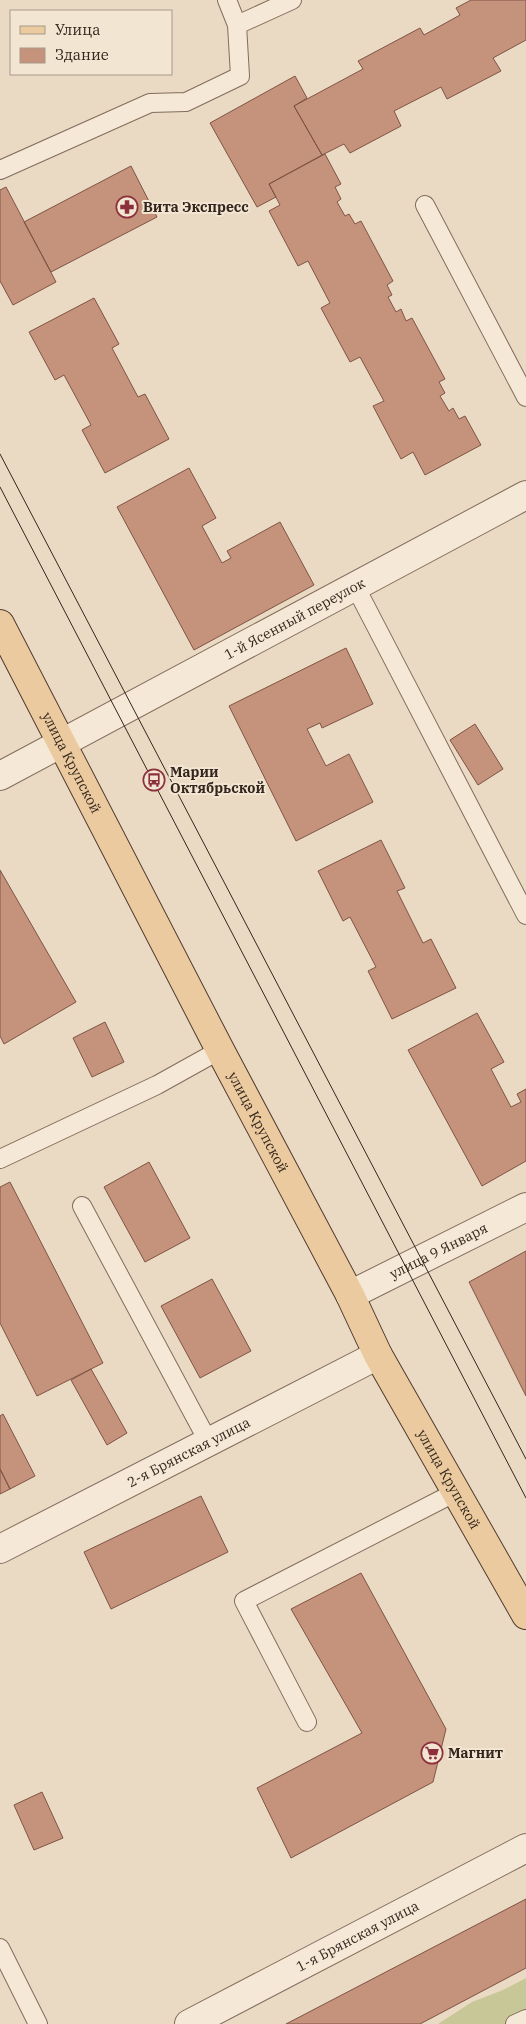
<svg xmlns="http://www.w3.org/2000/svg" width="526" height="2024" viewBox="0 0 526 2024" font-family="'IBM Plex Serif',serif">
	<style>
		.green { fill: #c7c798 }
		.building { fill: #c5927c; stroke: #7f5444 }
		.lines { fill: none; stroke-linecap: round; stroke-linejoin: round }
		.lane-casing { stroke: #826c5c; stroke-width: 20 }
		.street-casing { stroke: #826c5c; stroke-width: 30 }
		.primary-casing { stroke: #513b30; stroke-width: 30 }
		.lane { stroke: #f5e8d6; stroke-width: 18 }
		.street { stroke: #f5e8d6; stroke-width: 28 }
		.primary { stroke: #eaca9e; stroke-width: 28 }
		.tram { stroke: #34261e; stroke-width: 1 }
		.labels { text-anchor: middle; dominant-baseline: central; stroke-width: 4; stroke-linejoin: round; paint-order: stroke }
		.poi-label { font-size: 14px; font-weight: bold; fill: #34261e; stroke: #f2e5d2; text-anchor: start }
		.street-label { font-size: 14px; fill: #34261e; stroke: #f2e5d2 }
	</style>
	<rect width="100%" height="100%" fill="#eadac3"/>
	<path class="green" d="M526,1978V2024H438L472,2002L503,1990Z"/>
	<path class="building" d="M471,0H526V40L493,58L501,71L447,99L441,87L394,111L401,126L350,153L344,144L322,155L294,106L363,69L358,61L420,28L424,35L460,15L456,8Z
		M295,76L307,98L294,106L322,155L269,184L276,197L257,207L210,123Z
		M325,154L341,184L335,187L341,199L337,202L345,216L349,214L355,224L361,221L393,281L387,285L392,295L388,297L396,312L401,309L406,321L412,318L445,379L439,382L445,393L440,396L449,411L453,408L459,419L465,416L481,445L425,475L413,452L401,459L373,406L384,401L360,357L350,362L321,308L330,303L308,261L298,266L269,211L280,205L269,184Z
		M131,166L157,217L51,272L24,222Z
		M6,187L56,282L13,305L0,281V190Z
		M94,298L119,344L112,348L138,397L145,394L169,439L105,473L82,430L91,425L64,375L55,380L29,332Z
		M189,468L216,518L202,526L222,563L231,558L227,551L280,522L314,585L194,650L117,507Z
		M346,648L373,704L322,728L320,723L307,729L326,766L349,754L373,802L296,841L229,706Z
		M475,724L503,769L478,785L450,740Z
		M381,840L405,888L397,891L423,943L431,939L456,988L392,1019L368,971L376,967L350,917L343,921L318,871Z
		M0,870L76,1002L4,1044L0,1036Z
		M477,1013L504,1062L491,1069L511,1107L521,1102L517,1094L526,1089V1161L482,1186L408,1050Z
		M105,1022L124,1062L92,1077L73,1038Z
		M149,1162L190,1238L145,1262L104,1187Z
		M10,1182L103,1363L37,1396L0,1323V1187Z
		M526,1251V1396L469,1282Z
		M212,1279L251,1351L200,1378L161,1306Z
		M91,1369L127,1433L107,1445L71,1380Z
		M3,1414L35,1476L10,1489L0,1469V1416Z
		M0,1469L10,1489L0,1494Z
		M201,1496L228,1552L111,1609L84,1552Z
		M361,1573L446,1729L433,1782L291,1858L257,1788L362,1733L291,1609Z
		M42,1792L63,1838L34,1850L14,1805Z
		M526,1899V1968L420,2024H286Z"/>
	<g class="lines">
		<g class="lane-casing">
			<path id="lane" d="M227,0L237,25L292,0
				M0,170L150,103L186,102L240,76L237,25
				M425,205L526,397
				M355,586L526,915
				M0,1159L157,1085L220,1050
				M82,1206L208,1441
				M307,1722L244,1601L456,1492
				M0,1948L38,2024
				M515,2024L526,2019"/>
		</g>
		<g class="street-casing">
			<g id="street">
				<path id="s1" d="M0,776L526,495"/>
				<path id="s2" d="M350,1295L526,1207"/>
				<path id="s3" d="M0,1549L378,1355"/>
				<path id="s4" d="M189,2024L526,1848"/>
			</g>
		</g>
		<g class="primary-casing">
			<g id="primary">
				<path id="s5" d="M0,624L220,1050L350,1295L378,1355L526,1615"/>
			</g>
		</g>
		<use href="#lane" class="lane"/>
		<use href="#street" class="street"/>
		<use href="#primary" class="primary"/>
		<path class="tram" d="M0,454L526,1459
			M0,487L526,1498"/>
	</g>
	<defs>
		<g id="pharmacy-ring" transform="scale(1.125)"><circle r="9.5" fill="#f2e5d2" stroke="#8c313c" stroke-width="1.5"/><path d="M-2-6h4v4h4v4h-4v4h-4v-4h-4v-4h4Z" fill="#8c313c"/></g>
		<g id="bus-ring" transform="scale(1.125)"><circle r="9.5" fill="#f2e5d2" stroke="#8c313c" stroke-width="1.5"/><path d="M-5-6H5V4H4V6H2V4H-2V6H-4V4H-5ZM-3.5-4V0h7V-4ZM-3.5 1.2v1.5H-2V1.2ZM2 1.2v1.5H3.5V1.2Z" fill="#8c313c"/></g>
		<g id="supermarket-ring" transform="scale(1.125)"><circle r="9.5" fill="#f2e5d2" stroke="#8c313c" stroke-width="1.5"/><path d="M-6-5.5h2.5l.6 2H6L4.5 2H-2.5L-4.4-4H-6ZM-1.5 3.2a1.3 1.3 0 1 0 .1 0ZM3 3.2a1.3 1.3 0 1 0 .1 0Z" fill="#8c313c"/></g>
	</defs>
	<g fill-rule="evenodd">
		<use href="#pharmacy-ring" x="127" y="207"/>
		<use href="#bus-ring" x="154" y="780"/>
		<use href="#supermarket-ring" x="432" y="1753"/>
	</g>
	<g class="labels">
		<g class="poi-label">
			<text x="143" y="207">Вита Экспресс</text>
			<text x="170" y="772">Марии<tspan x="170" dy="16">Октябрьской</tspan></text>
			<text x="448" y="1753">Магнит</text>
		</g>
		<g class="street-label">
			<text stroke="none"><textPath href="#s1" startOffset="334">1-й Ясенный переулок</textPath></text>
			<text stroke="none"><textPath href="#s5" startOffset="156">улица Крупской</textPath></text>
			<text stroke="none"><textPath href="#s5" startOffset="561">улица Крупской</textPath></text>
			<text stroke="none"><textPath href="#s2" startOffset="99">улица 9 Января</textPath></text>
			<text stroke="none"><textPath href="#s3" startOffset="212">2-я Брянская улица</textPath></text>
			<text stroke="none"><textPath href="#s5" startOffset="966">улица Крупской</textPath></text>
			<text stroke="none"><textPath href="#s4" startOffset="190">1-я Брянская улица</textPath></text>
		</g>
	</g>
	<rect x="10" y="10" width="162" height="65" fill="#f2e5d2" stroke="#a6998a"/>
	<rect x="20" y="26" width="25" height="8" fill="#eaca9e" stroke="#a6998a"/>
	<text x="55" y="35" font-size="15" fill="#34261e">Улица</text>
	<rect x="20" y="48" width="25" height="15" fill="#c5927c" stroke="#a6998a"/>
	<text x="55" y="60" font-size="15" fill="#34261e">Здание</text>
</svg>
